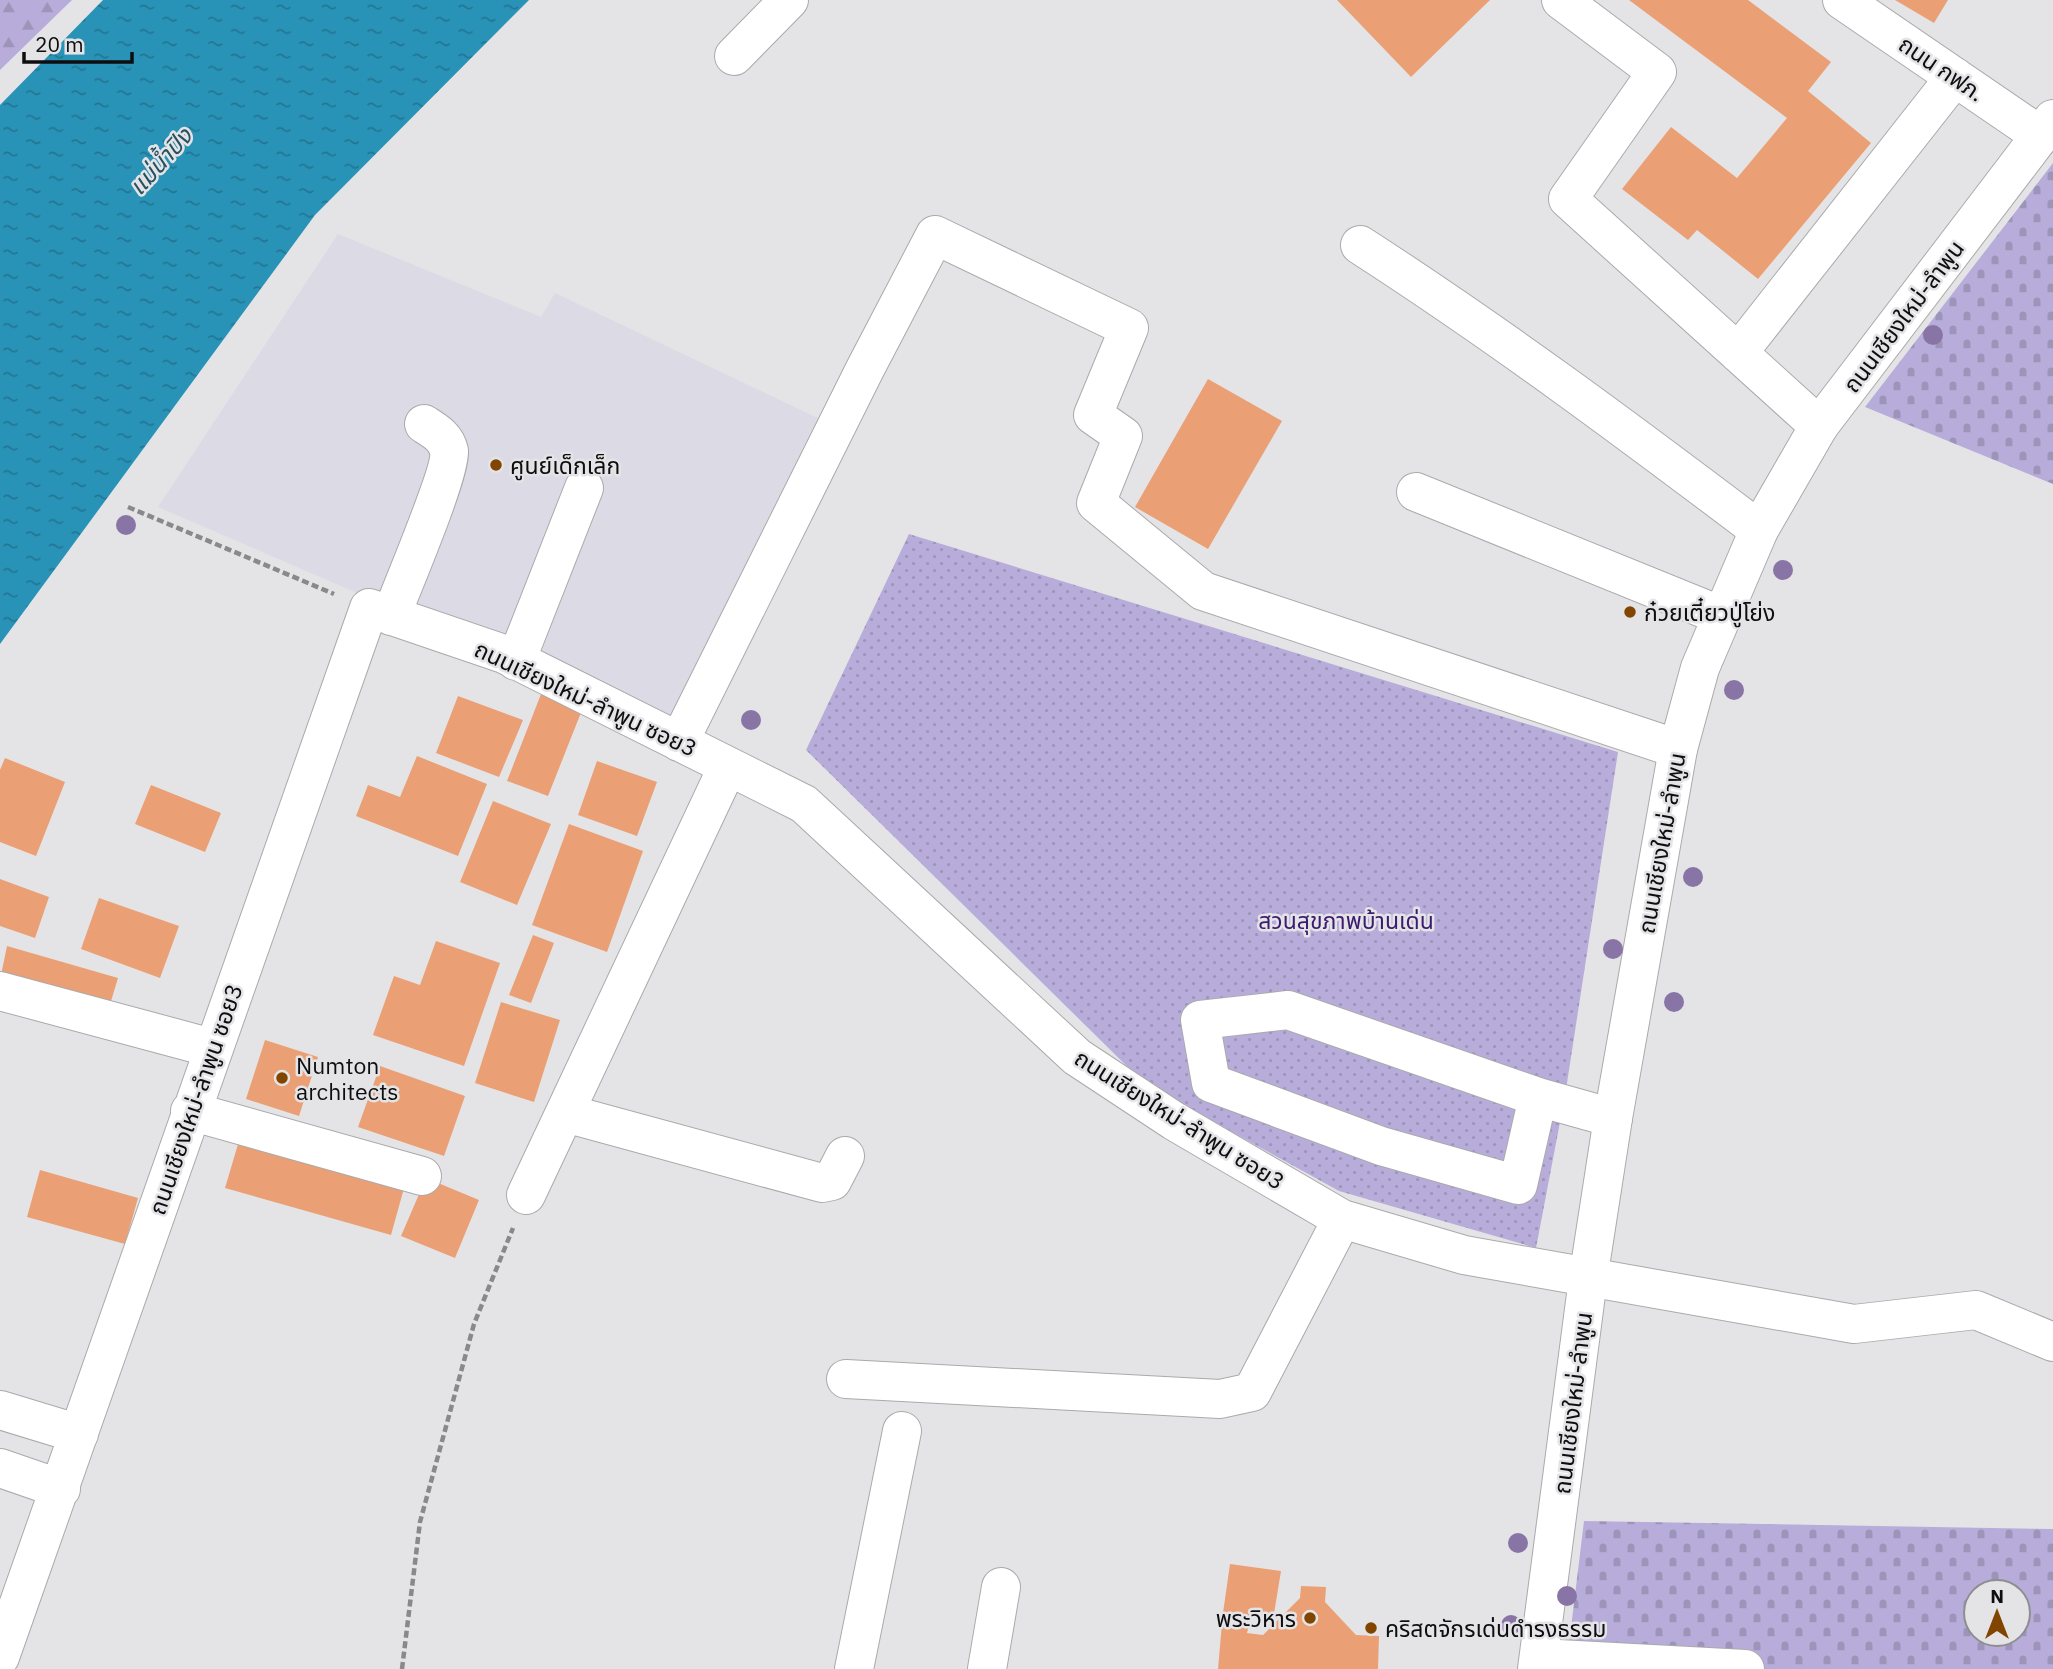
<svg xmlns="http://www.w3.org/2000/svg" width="2053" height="1669" viewBox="0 0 2053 1669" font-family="'IBM Plex Sans','Noto Sans Thai',sans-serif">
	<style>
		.built { fill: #dcdae5 }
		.forest { fill: url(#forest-firs) }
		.cemetery { fill: url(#cemetery-stones); fill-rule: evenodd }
		.park { fill: url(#park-dots) }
		.water { fill: url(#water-ripples) }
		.building { fill: #eaa074 }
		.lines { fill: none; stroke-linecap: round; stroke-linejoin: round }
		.minor-casing { stroke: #aaaaad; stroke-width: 40 }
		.major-casing { stroke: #aaaaad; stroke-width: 40 }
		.path { stroke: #89898b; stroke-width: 4.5; stroke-dasharray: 7 3.5; stroke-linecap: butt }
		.minor { stroke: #fff; stroke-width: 38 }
		.major { stroke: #fff; stroke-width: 38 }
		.tree { fill: #8875a6 }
		.poi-dot { fill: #814500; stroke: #e4e4e7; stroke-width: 2.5 }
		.labels { text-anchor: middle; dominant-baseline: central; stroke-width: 5; stroke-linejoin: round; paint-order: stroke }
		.street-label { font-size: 23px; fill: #0e0d0f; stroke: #e4e4e7 }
		.poi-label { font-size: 23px; fill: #0e0d0f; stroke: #e4e4e7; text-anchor: start }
		.park-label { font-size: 23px; fill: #3d1b70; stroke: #e4e4e7 }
		.water-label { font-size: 24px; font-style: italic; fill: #265161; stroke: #e4e4e7 }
	</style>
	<defs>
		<pattern id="forest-firs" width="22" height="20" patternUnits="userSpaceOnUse" patternTransform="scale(1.75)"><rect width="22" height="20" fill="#b8adda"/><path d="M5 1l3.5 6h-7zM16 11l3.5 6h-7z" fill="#9d94ba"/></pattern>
		<pattern id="cemetery-stones" width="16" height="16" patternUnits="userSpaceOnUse" patternTransform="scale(1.75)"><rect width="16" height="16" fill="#b8adda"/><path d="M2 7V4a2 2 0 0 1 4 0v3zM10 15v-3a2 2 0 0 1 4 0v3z" fill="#9d94ba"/></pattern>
		<pattern id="park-dots" width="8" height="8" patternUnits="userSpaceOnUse" patternTransform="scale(1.75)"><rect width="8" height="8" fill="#b8adda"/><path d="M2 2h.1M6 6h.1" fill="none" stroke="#9d94ba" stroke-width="1.8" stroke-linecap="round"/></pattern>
		<pattern id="water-ripples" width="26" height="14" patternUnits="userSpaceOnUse" patternTransform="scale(1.75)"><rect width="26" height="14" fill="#2993b7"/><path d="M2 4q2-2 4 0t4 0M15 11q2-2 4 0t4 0" fill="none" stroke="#227693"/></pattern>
	</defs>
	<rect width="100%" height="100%" fill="#e4e4e7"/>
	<path class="built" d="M338,234L541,317L555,293L828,423L674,730L158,507Z"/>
	<path class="forest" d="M0,0H72L0,70Z"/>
	<path class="cemetery" d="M2053,163V484L1865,407Z
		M1584,1521L2053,1529V1669H1566ZM1976,1592H2018V1634H1976Z"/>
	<path class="park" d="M909,534L1618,752L1565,1096L1536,1248L1339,1191L1145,1084L806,750Z"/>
	<path class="water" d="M103,0H529L315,215L0,644V105Z"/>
	<path class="building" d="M1337,0H1490L1411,77Z
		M1629,0H1748L1831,62L1808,91L1871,143L1758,279L1697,230L1688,240L1622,189L1671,127L1737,178L1787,118Z
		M1895,0H1948L1934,23Z
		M1208,379L1282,421L1208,549L1135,507Z
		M543,689L584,705L548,796L507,781Z
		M458,696L523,720L499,777L436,753Z
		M417,756L487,784L458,856L356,816L368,785L400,797Z
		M5,758L65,782L36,856L0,842V770Z
		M597,761L657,782L637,836L578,815Z
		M151,785L221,813L205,852L135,824Z
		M493,801L551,824L517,905L460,882Z
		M569,824L643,851L607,952L532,925Z
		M0,879L49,897L35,938L0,926Z
		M99,898L179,926L160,978L81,949Z
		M533,935L554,943L531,1003L509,995Z
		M436,941L500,963L464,1066L373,1035L394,976L420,985Z
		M7,946L118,978L108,1011L0,980Z
		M501,1002L560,1020L534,1102L475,1083Z
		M265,1040L318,1057L299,1116L246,1099Z
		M380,1066L465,1096L444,1156L358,1127Z
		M241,1134L406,1181L391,1235L225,1188Z
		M40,1170L138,1198L125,1244L27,1217Z
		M426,1178L479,1200L455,1258L401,1236Z
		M1230,1564L1281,1571L1273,1620L1223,1613Z
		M1301,1586L1326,1587L1325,1602L1356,1635L1379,1636L1378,1669H1218L1222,1623L1249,1625L1247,1633L1263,1635L1300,1598Z"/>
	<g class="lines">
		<g class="minor-casing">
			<path id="minor" d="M1561,0L1657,72L1568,199L1819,426
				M1842,0L2041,136
				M734,56L789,0
				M1360,245C1498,334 1628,431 1759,530
				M1738,353L1955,77
				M1416,492L1722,616
				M391,616C401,590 452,470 449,451C446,437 435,431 424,424
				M516,661L584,488
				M679,742L865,369L935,235L1129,328L1093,415L1123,436L1096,503L1203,591L1678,749
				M0,991L212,1048
				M1288,1010L1538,1097L1518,1185L1381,1146L1211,1083L1200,1020Z
				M1538,1097L1613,1118
				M190,1111L422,1176
				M565,1113L822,1183L832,1181L845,1156
				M526,1195L728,766
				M846,1379L1220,1399L1252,1392L1342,1219
				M0,1410L79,1434
				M0,1468L61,1489
				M0,1657L369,608L504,654L804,804L1077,1057L1174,1121L1342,1219L1464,1255L1854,1324L1976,1310L2053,1342
				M1539,1658L1745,1669
				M854,1669L902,1431
				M987,1669L1001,1587"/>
		</g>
		<g class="major-casing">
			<path id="major" d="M1537,1669L1588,1279L1613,1118L1678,749L1700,668L1759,530L1819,426L2053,119"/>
		</g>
		<path class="path" d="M128,507L334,594
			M402,1669L420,1522L474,1324L513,1228"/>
		<use href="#minor" class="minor"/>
		<use href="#major" class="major"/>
	</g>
	<g class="tree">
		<circle cx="1933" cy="335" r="10"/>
		<circle cx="126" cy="525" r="10"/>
		<circle cx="1783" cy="570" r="10"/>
		<circle cx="1734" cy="690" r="10"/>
		<circle cx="751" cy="720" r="10"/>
		<circle cx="1693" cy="877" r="10"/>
		<circle cx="1613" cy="949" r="10"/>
		<circle cx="1674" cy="1002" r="10"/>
		<circle cx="1518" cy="1543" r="10"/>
		<circle cx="1567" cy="1596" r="10"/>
		<circle cx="1511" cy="1625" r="10"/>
	</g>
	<g class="poi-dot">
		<circle cx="496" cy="465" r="7"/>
		<circle cx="1630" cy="612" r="7"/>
		<circle cx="282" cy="1078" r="7"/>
		<circle cx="1310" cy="1618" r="7"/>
		<circle cx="1371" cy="1628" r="7"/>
	</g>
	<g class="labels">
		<g class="street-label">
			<text transform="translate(1942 68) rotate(34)">ถนน กฟภ.</text>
			<text transform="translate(1903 316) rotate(-53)">ถนนเชียงใหม่-ลำพูน</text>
			<text transform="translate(586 698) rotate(25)">ถนนเชียงใหม่-ลำพูน ซอย3</text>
			<text transform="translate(1661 843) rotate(-80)">ถนนเชียงใหม่-ลำพูน</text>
			<text transform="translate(195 1099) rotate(-71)">ถนนเชียงใหม่-ลำพูน ซอย3</text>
			<text transform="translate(1180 1119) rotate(32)">ถนนเชียงใหม่-ลำพูน ซอย3</text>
			<text transform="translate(1572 1403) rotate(-83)">ถนนเชียงใหม่-ลำพูน</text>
		</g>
		<g class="poi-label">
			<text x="510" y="465">ศูนย์เด็กเล็ก</text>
			<text x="1644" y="612">ก๋วยเตี๋ยวปู่โย่ง</text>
			<text x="296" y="1065">Numton<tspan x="296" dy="26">architects</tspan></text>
			<text x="1296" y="1618" text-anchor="end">พระวิหาร</text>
			<text x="1385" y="1628">คริสตจักรเด่นดำรงธรรม</text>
		</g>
		<g class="park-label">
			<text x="1346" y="920">สวนสุขภาพบ้านเด่น</text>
		</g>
		<g class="water-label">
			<text transform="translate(160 161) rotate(-48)">แม่น้ำปิง</text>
		</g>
	</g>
	<g transform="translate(1997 1613)"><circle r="33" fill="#e4e4e7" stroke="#8e8e91" stroke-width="2"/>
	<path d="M0-5L12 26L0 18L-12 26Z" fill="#814500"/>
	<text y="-10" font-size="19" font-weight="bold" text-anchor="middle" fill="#0e0d0f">N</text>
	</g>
	<path d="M24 52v10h108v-10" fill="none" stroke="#0e0d0f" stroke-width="3.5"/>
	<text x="35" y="52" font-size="21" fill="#0e0d0f" stroke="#e4e4e7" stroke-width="5" paint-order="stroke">20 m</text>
</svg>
